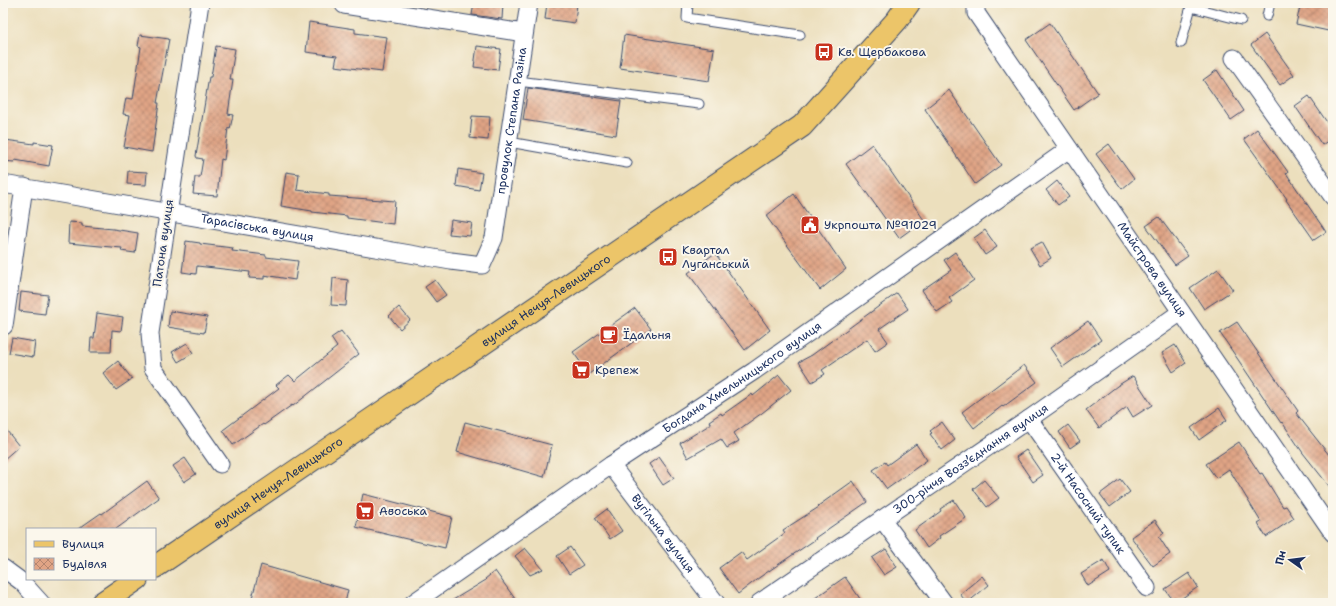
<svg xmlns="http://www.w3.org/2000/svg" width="1336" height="606" viewBox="0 0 1336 606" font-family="'Shantell Sans',sans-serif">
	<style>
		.building { fill: url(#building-cross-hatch) }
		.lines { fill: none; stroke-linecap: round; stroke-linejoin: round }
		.lane-casing { stroke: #3a496c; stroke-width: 11 }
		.street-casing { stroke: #3a496c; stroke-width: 19 }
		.primary-casing { stroke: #3a496c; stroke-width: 24 }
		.lane { stroke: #fff; stroke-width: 9 }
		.street { stroke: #fff; stroke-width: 17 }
		.primary { stroke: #ecc569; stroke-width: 22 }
		.labels { text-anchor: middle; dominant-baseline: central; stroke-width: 4; stroke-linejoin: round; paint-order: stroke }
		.poi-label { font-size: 12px; fill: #1b2f5e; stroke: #fbf7ec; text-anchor: start }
		.street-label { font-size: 12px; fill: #1b2f5e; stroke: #fbf7ec }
	</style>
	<defs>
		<pattern id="building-cross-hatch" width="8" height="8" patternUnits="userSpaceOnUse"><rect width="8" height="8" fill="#e0a485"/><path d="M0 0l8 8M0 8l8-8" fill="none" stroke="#b58670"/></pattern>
	</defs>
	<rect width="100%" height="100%" fill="#fbf7ec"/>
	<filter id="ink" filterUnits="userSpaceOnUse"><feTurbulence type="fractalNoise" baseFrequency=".025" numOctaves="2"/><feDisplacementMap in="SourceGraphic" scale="8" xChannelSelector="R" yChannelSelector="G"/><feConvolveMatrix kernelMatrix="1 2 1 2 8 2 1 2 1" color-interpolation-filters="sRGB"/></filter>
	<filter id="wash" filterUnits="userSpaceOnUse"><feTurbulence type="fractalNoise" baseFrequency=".012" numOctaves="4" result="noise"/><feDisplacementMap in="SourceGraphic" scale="16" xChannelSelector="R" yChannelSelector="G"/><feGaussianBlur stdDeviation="0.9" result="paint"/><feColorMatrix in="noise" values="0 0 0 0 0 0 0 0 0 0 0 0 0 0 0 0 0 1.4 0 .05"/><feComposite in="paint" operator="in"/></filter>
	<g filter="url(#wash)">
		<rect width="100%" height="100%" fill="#ecdfbd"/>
		<g id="blocks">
			<path class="building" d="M474,3L503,4L502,19L472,15Z
				M547,3H577L575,23L545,19Z
				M1301,3H1333V32L1296,24Z
				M309,22L355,29V33L387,37L382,72L335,66L337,56L306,52Z
				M1050,23L1098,93L1074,110L1026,40Z
				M1265,34L1294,75L1280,85L1251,45Z
				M140,35L169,39L157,103H159L152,152L124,147L130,115L123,114L126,98L133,99L141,47L138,46Z
				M624,35L714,49L709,81L620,68Z
				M216,46L235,49L230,80H233L228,114L233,115L230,129L228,128L224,160L221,159L217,196L193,194L195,177H200L203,159L197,158L196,156L209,77H211Z
				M477,46L501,49L498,70L474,67Z
				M1217,70L1244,111L1231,120L1203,80Z
				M528,88L621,101L616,135L523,120Z
				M949,90L1001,165L975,184L925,109Z
				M1309,96L1333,131V137L1322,145L1295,106Z
				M472,116L490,117L488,140L470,138Z
				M1257,129L1288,172L1286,173L1326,232L1314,240L1286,200L1287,199L1244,139Z
				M5,140L34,144V142L53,145L49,166L15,160L14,162L3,161Z
				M872,144L924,220L899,238L846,164Z
				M1109,144L1134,179L1122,189L1096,154Z
				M458,169L482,173L479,190L456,186Z
				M128,171L147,172L146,185L127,184Z
				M286,172L299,174L297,190L329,194V196L395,201L393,224L347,218V216L312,212V211L281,206Z
				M1057,181L1069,197L1058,205L1046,190Z
				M794,194L846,269L820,290L766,216Z
				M1159,217L1188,256L1175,265L1146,226Z
				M451,220L472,223L470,236L449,234Z
				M69,222L82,223V226L113,229L138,233L135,253L121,251L122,248L68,243Z
				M985,230L997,247L985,255L974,238Z
				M186,241L200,243V244L233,248L232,251L266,255V257L298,261L295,280L264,275V279L249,278L250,272L197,266L196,274L182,272Z
				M1042,242L1051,258L1040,265L1030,248Z
				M955,252L974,280L949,298L952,302L937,312L922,290L951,270L944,260Z
				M715,253L770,330L745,350L688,273Z
				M1218,269L1233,290L1204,309L1190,288Z
				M333,278L348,280L346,306L331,305Z
				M435,280L446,295L436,302L425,287Z
				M21,292L48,295L45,314L19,311Z
				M897,293L908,309L879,329L888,342L875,351L867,339L822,370L825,374L812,382L799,362L812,355Z
				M399,307L410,320L400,329L389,316Z
				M635,308L651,329L589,374L573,352Z
				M170,311L207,317L204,333L168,327Z
				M97,313L123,317L121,331L112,330L111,352H90L91,338H94Z
				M1088,321L1101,340L1063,367L1050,348Z
				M1237,322L1298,411L1296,413L1333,460V491L1303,453L1282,422L1281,423L1220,333Z
				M341,331L359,354L293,406L292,405L264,425L263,424L233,445L223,430L279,388L276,385L289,375L295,381L337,347L331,338Z
				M12,338L35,342L33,357L9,353Z
				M187,343L193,353L178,362L172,352Z
				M1175,345L1186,363L1173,372L1162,353Z
				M118,361L132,379L116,390L103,373Z
				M1024,365L1037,382L1003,407L1002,406L974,428L962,412Z
				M779,375L791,390L762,413L734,433L739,441L727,448L721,439L688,458L680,443L711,424L709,421L721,413L722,415L752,394L753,396Z
				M1133,376L1152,405L1133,417L1127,407L1099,428L1086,410L1117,386Z
				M1219,408L1227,420L1199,440L1191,428Z
				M465,422L552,445L544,477L457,452Z
				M942,422L955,440L942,450L930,434L932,433L930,431Z
				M1068,425L1080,441L1070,448L1059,432Z
				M3,426L19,446L3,460Z
				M1239,442L1260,474L1262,473L1283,507L1286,506L1294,518L1266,537L1258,524L1261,522L1229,469L1216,478L1206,464Z
				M916,444L927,460L887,489L873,470L885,462L887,465Z
				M1026,450L1043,475L1033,482L1016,457Z
				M659,457L674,478L663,485L649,464Z
				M185,458L196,474L184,482L173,466Z
				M1120,479L1130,492L1110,507L1100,494Z
				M984,480L999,498L987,507L973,489Z
				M147,481L159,498L116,529H78L101,513L102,514Z
				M853,481L867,502L815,538L816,539L760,577L738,594L719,568L741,552L747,560L785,533L783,530L819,507L818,506Z
				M363,494L452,517L445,548L356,527Z
				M954,500L966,518L939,536L940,538L927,548L915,530L941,511L940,509Z
				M607,509L622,531L610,539L595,518Z
				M1155,520L1164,533L1159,537L1170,554L1153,566L1131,537Z
				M570,547L583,565L569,574L557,556Z
				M525,548L543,569L530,575L515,556Z
				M886,549L897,567L884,575L872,558Z
				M1104,560L1110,572L1088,586L1081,574Z
				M261,565L348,590L345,603H271L252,598Z
				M495,571L518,603H448L486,580L485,579Z
				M1189,573L1198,587L1175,603L1165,589Z
				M982,576L989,585L967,603L960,594Z
				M845,577L863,603H808Z"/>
		</g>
	</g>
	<g filter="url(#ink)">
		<use href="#blocks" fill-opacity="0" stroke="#3a496c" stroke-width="1"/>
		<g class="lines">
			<g class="lane-casing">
				<path id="lane" d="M688,3L687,18L800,35
					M1191,7L1241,20
					M1267,16L1270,3
					M1181,43L1192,3
					M518,81L699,104
					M509,142L627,163"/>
			</g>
			<g class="street-casing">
				<g id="street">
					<path d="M200,3L150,333L153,368L220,464"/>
					<path id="s1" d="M976,3V13L1333,533"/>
					<path d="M344,5L524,33"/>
					<path d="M1234,58L1333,197"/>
					<path id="s2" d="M3,184L451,261L482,265L494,238L529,3"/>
					<path d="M4,326L24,187"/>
					<path id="s3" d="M1029,419L1147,588"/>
					<path id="s4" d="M611,465L716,603"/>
					<path d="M882,519L944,603"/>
					<path d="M3,568L22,582L41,603"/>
					<path id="s5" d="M413,603L611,465L754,371L1069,149"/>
					<path id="s6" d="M759,603L1029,419L1181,312"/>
				</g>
			</g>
			<g class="primary-casing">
				<g id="primary">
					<path id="s7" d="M155,567L802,126L897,20L909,3"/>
					<path d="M102,603L137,579"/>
				</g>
			</g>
			<use href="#lane" class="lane"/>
			<use href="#street" class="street"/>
			<use href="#primary" class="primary"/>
		</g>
	</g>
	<defs>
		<g id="bus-square" transform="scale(1)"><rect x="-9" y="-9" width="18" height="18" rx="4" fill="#c8321e" stroke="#fbf7ec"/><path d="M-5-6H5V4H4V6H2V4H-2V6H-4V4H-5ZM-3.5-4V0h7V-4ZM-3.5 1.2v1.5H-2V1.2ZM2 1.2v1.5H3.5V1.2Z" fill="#fff"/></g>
		<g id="civic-square" transform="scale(1)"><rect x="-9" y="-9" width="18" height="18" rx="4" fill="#c8321e" stroke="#fbf7ec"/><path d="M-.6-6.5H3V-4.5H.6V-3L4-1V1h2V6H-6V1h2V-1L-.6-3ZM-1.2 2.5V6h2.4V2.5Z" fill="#fff"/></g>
		<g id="cafe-square" transform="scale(1)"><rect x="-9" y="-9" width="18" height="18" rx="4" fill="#c8321e" stroke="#fbf7ec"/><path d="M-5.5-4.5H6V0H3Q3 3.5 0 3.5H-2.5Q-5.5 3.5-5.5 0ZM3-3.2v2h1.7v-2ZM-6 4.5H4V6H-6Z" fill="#fff"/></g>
		<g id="supermarket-square" transform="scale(1)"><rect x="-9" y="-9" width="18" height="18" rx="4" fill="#c8321e" stroke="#fbf7ec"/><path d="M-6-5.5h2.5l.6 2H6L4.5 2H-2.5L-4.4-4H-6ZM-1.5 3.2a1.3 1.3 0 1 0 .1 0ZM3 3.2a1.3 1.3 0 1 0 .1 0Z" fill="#fff"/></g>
	</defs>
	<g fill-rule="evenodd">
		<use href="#bus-square" x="824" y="52"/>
		<use href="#civic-square" x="810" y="225"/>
		<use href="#bus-square" x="668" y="257"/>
		<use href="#cafe-square" x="609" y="335"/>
		<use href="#supermarket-square" x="581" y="370"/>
		<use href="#supermarket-square" x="365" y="511"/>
	</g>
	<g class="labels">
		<g class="poi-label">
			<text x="838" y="52">Кв. Щербакова</text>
			<text x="824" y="225">Укрпошта №91029</text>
			<text x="682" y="250">Квартал<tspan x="682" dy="14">Луганський</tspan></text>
			<text x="623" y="335">Їдальня</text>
			<text x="595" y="370">Крепеж</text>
			<text x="379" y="511">Авоська</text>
		</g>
		<g class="street-label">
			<text stroke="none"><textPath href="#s2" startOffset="634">провулок Степана Разіна</textPath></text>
			<text stroke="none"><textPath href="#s2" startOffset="258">Тарасівська вулиця</textPath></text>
			<text transform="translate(163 243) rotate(-82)">Патона вулиця</text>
			<text stroke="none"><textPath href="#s1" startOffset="321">Майстрова вулиця</textPath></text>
			<text stroke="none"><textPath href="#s7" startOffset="473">вулиця Нечуя-Левицького</textPath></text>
			<text stroke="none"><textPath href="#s5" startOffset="399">Богдана Хмельницького вулиця</textPath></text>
			<text stroke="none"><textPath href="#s6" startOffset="256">300-річчя Возз’єднання вулиця</textPath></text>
			<text stroke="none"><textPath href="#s7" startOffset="149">вулиця Нечуя-Левицького</textPath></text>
			<text stroke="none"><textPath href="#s3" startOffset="103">2-й Насосний тупик</textPath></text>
			<text stroke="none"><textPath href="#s4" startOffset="86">Вугільна вулиця</textPath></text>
		</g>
	</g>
	<rect width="1336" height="606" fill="none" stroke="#fbf7ec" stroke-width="16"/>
	<rect x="26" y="528" width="130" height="52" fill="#fbf7ec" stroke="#a1a7b3"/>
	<rect x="34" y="541" width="20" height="6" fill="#ecc569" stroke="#a1a7b3"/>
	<text x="62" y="548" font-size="12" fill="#1b2f5e">Вулиця</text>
	<rect x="34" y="558" width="20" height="12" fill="url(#building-cross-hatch)" stroke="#a1a7b3"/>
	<text x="62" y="568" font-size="12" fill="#1b2f5e">Будівля</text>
	<g transform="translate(1290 560) rotate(284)" stroke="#fbf7ec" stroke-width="3" paint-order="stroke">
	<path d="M0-3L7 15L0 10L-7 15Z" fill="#1b2f5e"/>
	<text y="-6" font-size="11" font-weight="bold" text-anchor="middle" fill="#1b2f5e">Пн</text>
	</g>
</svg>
